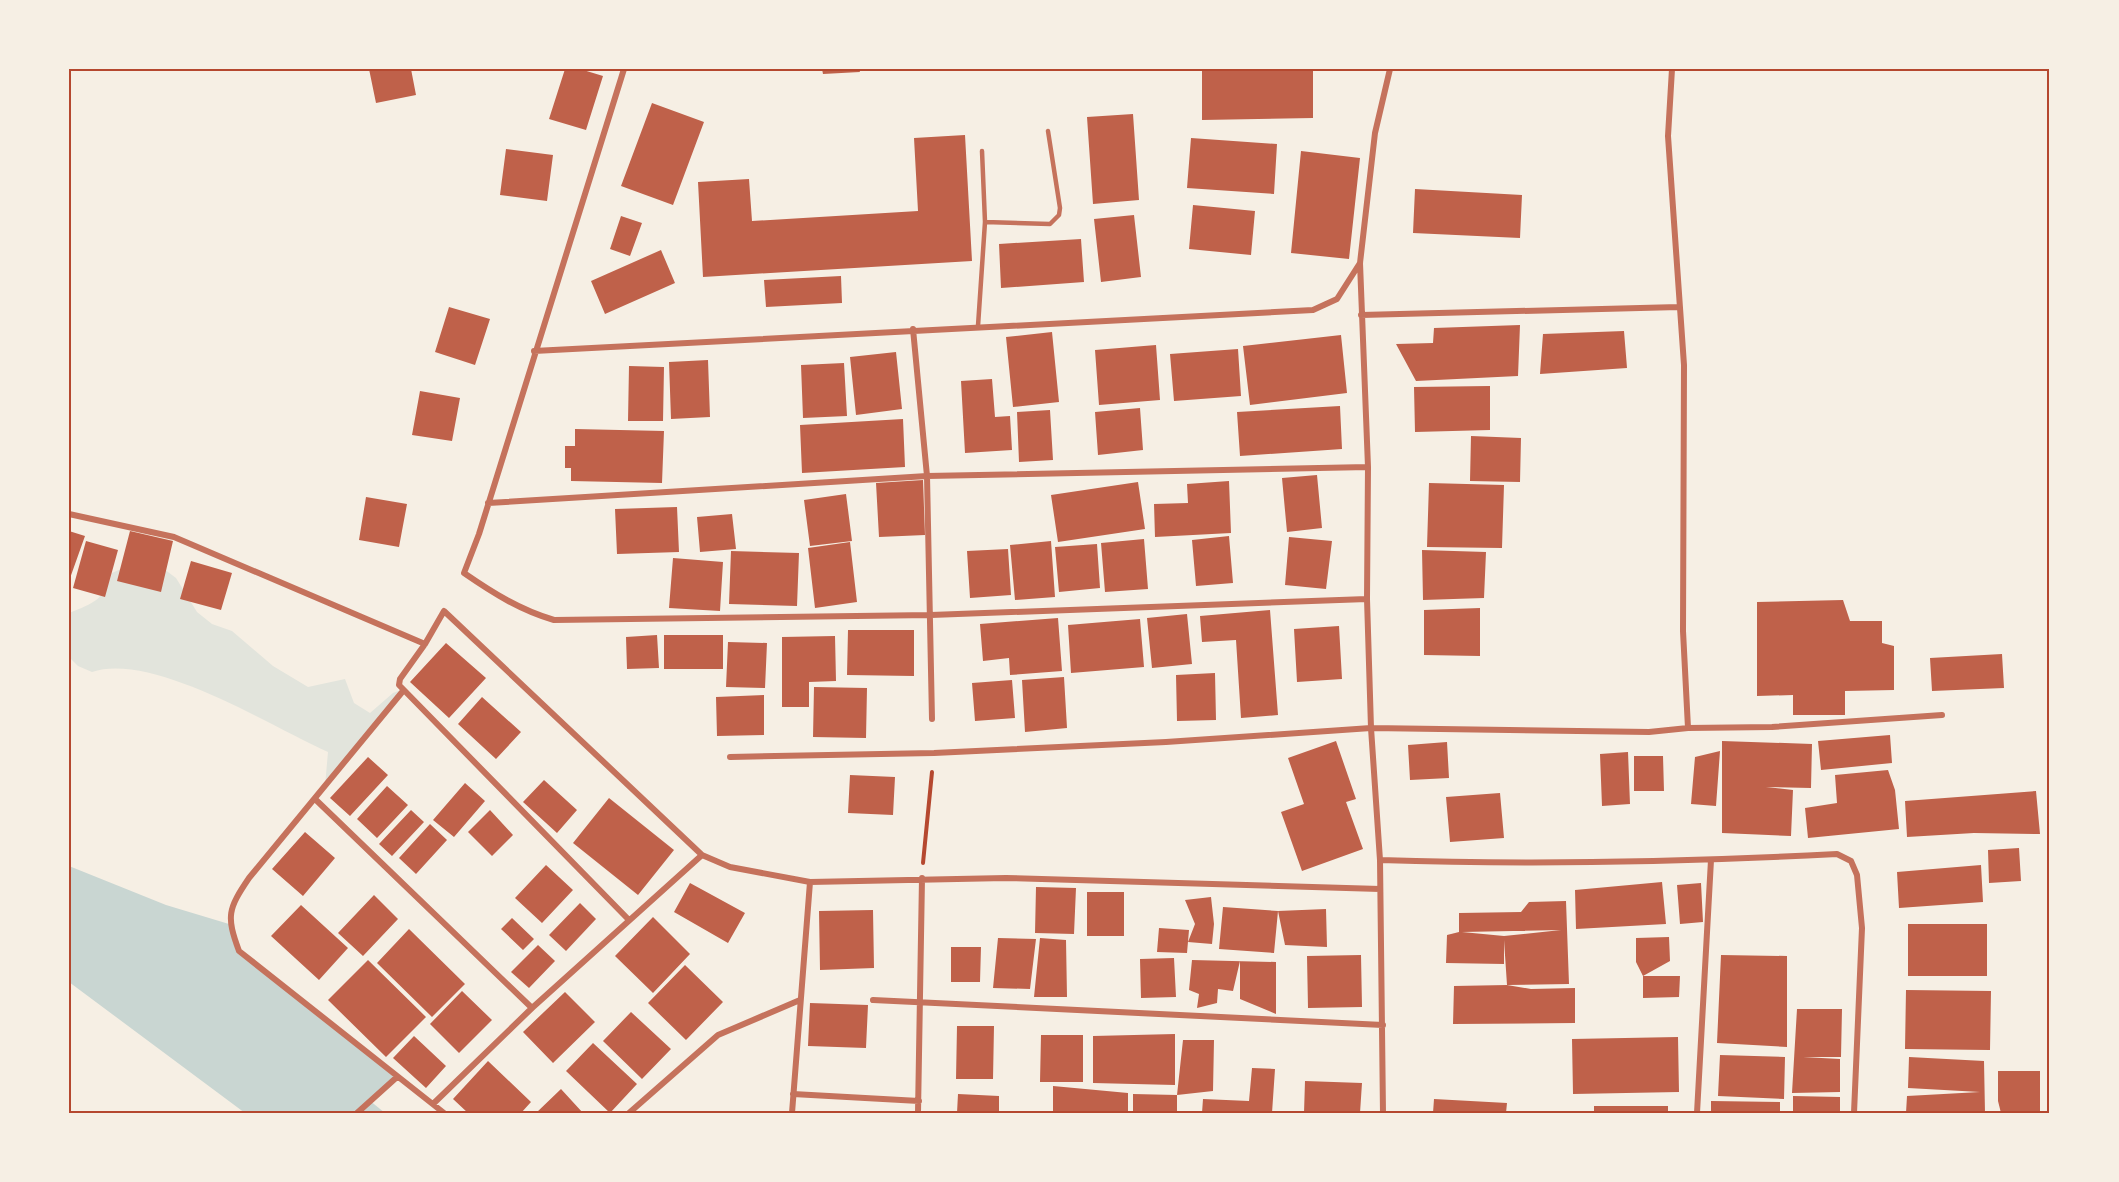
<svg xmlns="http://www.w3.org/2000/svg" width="2119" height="1182" viewBox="0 0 2119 1182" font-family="'Noto Sans',sans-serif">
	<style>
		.green { fill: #e2e4dc }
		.water { fill: #c9d6d2 }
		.building { fill: #bf614a; fill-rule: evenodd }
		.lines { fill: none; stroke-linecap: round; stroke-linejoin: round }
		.path { stroke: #b5482f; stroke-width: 4 }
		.service { stroke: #c5725c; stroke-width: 4.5 }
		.minor { stroke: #c5725c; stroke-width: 6 }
		.neatline { fill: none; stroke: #b5482f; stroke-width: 2 }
	</style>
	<rect width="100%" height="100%" fill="#f6efe4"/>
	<path class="green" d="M148,557L176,578L197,612L212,624L232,631L273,666L308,687L345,679L354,703L370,713L393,693L401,690L325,786L328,752C270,726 153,652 92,672L78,666L69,657V613C94,603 104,600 112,573Z"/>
	<path class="water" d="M69,866L166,905L229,924L240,951L397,1077L369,1100L385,1113H245L69,982Z"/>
	<path class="building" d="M369,69H411L416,95L376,103Z
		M565,69H580L603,76L586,130L549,119Z
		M822,69H859L860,72L823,74Z
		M1313,69V118L1202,120V70Z
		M652,103L704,122L673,205L621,186Z
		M1133,114L1139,200L1093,204L1087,117Z
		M965,135L972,261L703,277L698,182L749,179L752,221L918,211L914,138Z
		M1191,138L1277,144L1274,194L1187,188Z
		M506,149L553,155L547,201L500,195Z
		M1301,151L1360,158L1349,259L1291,253Z
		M1415,189L1522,195L1520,238L1413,233Z
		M1193,205L1255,211L1251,255L1189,249Z
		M1134,215L1141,277L1101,282L1094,219Z
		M621,216L642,223L630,256L610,249Z
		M1081,239L1084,282L1001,288L999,244Z
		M661,250L675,283L605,314L591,281Z
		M841,276L842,303L766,307L764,280Z
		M449,307L490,319L475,365L435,352Z
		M1520,325L1518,376L1416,381L1396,344L1433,343L1434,328Z
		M1624,331L1627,368L1540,374L1543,334Z
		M1052,332L1059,402L1013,407L1006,337Z
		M1341,335L1347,393L1250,405L1243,346Z
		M1156,345L1160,400L1099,405L1095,350Z
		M1238,349L1241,396L1174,401L1170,354Z
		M896,352L902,409L856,415L850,357Z
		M708,360L710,417L671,419L669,362Z
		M844,363L847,416L803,418L801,365Z
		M629,366L664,367L663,421H628Z
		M992,379L995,417L1010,416L1012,450L965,453L961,381Z
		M1490,386V430L1415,432L1414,387Z
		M420,391L460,398L452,441L412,435Z
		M1340,406L1342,449L1240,456L1237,412Z
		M1140,408L1143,450L1098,455L1095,412Z
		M1050,410L1053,460L1019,462L1017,412Z
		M903,419L905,467L802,473L800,425Z
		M575,429L664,431L662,483L571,481V468H565V446H575Z
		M1471,436L1521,438L1520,482L1470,481Z
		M1317,475L1322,528L1287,532L1282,478Z
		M923,480L925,535L879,537L876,483Z
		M1229,481L1231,533L1155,537L1154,504L1188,503L1187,484Z
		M1138,482L1145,529L1058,542L1051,495Z
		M1429,483L1504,485L1502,548L1427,547Z
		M846,494L852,541L810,546L804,500Z
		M366,497L407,504L399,547L359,540Z
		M677,507L679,552L617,554L615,509Z
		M732,514L736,549L700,552L697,517Z
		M69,531L85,536L69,581Z
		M130,531L173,541L161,592L117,581Z
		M1229,536L1233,583L1196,586L1192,540Z
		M1289,537L1332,541L1326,589L1285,585Z
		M1144,539L1148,589L1105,592L1101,543Z
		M86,541L118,550L105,597L73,588Z
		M1051,541L1055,597L1015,600L1010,545Z
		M850,542L857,602L815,608L808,548Z
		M1097,544L1100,588L1059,592L1055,547Z
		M1008,549L1011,595L970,598L967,551Z
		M1422,550L1486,552L1484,598L1423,600Z
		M731,551L799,553L797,606L729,604Z
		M673,558L723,562L720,611L669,608Z
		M191,561L232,573L221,610L180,599Z
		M1843,600L1850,621H1882V643L1894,646V690L1845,691V715H1793V695L1757,696V602Z
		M1480,608V656L1424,655V610Z
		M1270,610L1278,715L1241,718L1236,640L1202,642L1200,616Z
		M1187,614L1192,664L1152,668L1147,618Z
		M1058,618L1062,671L1010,675L1009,658L983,661L980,624Z
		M1140,619L1144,667L1071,673L1068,625Z
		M1339,626L1342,679L1297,682L1294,629Z
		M848,630H914V676L847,675Z
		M657,635L659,668L627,669L626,637Z
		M664,635H723V669H664Z
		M835,636L836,681L809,682V707H782V637Z
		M728,642L767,643L765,688L726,687Z
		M446,643L486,678L449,718L410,682Z
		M2002,654L2004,688L1932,691L1930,658Z
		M1215,673L1216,720L1177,721L1176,675Z
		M1064,677L1067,728L1025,732L1022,680Z
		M1012,680L1015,718L975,721L972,683Z
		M814,687L867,688L866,738L813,737Z
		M764,695V735L717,736L716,697Z
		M482,697L521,732L496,759L458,724Z
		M1890,735L1892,763L1821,770L1818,741Z
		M1336,741L1356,799L1346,802L1363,849L1302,871L1281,812L1304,804L1288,758Z
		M1722,741L1812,744L1811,788L1766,787L1793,790L1791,836L1722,833Z
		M1447,742L1449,778L1410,780L1408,745Z
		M1720,751L1716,806L1691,804L1695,757Z
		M1628,752L1630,804L1602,806L1600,754Z
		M1634,756H1663L1664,791H1634Z
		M368,757L388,775L350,816L330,798Z
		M1888,770L1895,790L1899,829L1808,838L1805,808L1837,803L1835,775Z
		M850,775L895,777L893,815L848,813Z
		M544,780L577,810L557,833L523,802Z
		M465,783L485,801L454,837L433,820Z
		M387,786L408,805L377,838L357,819Z
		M2036,791L2040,834L1974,833L1907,837L1905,801Z
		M1500,793L1504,838L1450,842L1446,797Z
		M609,798L674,850L638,895L573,843Z
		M411,810L424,822L392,856L379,844Z
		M490,810L513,835L492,856L468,832Z
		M430,824L447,840L416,874L399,858Z
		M305,832L335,858L303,896L272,869Z
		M2019,848L2021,881L1989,883L1988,850Z
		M546,865L573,890L542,923L515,898Z
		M1981,865L1983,902L1899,908L1897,872Z
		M1662,882L1666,924L1576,929L1575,890Z
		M690,883L745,913L728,943L674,912Z
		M1701,883L1703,922L1680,924L1677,885Z
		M1036,887L1076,888L1074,934L1035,933Z
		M1087,892H1124V936H1087Z
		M374,895L398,919L363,956L338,933Z
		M1211,897L1214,924L1212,944L1188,942L1195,924L1185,900Z
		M1566,901L1569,984L1507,985L1504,940V964L1446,963L1447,935L1459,932V913L1521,912L1529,902ZM1561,930L1504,936L1462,932Z
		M580,903L596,919L566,951L549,935Z
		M301,905L348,948L319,980L271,936Z
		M1223,907L1278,911L1274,953L1219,949Z
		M1326,909L1327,947L1285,945L1278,911Z
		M873,910L874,968L820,970L819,911Z
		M653,917L690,954L653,993L615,956Z
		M512,918L534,939L523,950L501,929Z
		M1908,924H1987V976H1908Z
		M1159,928L1189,930L1187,953L1157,952Z
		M409,929L465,984L432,1017L377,963Z
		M1669,937L1670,961L1643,976L1636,962V938Z
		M998,938L1036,939L1030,989L993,988Z
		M1040,938L1066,940L1067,997H1034Z
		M538,945L555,961L529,988L511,972Z
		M951,947H981L980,982H951Z
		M1361,955L1362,1007L1308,1008L1307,956Z
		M1721,955L1787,956V1047L1717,1043Z
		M1174,958L1176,997L1141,998L1140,959Z
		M368,960L426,1017L386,1057L328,1000Z
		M1192,960L1276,962V1014L1240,999V961L1233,991L1218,989L1217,1003L1197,1008L1199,994L1189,990Z
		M685,965L723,1002L686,1040L648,1003Z
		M1643,976H1680L1679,997L1643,998Z
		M1507,985L1531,989L1575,988V1023L1453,1024L1454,986Z
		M1906,990L1991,991L1990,1050L1905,1049Z
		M462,991L492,1020L459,1053L430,1024Z
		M565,992L595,1022L553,1063L523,1032Z
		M810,1003L868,1005L866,1048L808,1046Z
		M1797,1009H1842L1841,1057H1803L1840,1059V1092L1792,1093Z
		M631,1012L671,1049L642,1079L603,1041Z
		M957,1026H994L993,1079H956Z
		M1175,1034V1085L1093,1083V1036Z
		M1041,1035H1083V1082H1040Z
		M414,1036L446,1066L426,1088L393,1058Z
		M1678,1037L1679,1092L1573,1094L1572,1039Z
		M1183,1040H1214L1213,1091L1177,1095V1113H1133V1094L1177,1095Z
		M593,1043L637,1084L610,1113L566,1071Z
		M1720,1055L1785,1057L1784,1099L1718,1096Z
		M1909,1057L1984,1061L1985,1113H1906L1907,1096L1980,1092L1908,1088Z
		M488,1061L531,1102L521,1113H468L453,1099Z
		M1252,1068L1275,1069L1272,1113H1202L1203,1099L1249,1101Z
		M1998,1071H2040V1113H2001L1998,1101Z
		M1305,1081L1362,1083L1360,1113H1304Z
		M1053,1086L1128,1093V1113H1053Z
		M561,1089L583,1113H536Z
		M958,1094L999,1096V1113H957Z
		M1793,1096L1840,1097V1113H1793Z
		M1434,1099L1507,1103L1506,1113H1433Z
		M1711,1101L1780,1102V1113H1711Z
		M1594,1106H1668V1113H1594Z"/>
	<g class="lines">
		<path class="path" d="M923,863L932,772"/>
		<path class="service" d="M985,222L1050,224L1059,215L1060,208L1048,131
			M978,326L985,222L982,151"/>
		<path class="minor" d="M624,69L479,534L464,573C493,593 520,610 554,620L931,615L1367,599
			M1361,315L1679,307
			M913,329L927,476L932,719
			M534,351L1313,310L1337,299L1360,263
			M488,503L927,476L1368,467
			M69,514L174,537L425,644
			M403,691L249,878C228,909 226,916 239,951L444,1113
			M1688,728L1772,727L1942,715
			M730,757L934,753L1166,742L1371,728L1649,732L1688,728L1683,631L1684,365L1668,136L1672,69
			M315,799L532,1008
			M1380,860L1371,728L1367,599L1368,467L1360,263L1375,133L1390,69
			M629,920L399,685L400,679L425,644L444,611L702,855L730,867L810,882L1006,878L1380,889
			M873,1000L1383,1025
			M793,1094L919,1101
			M433,1104L532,1008L702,855
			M357,1113L397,1077
			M629,1113L718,1035L800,1000
			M792,1113L810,882
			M918,1113L922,878
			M1383,1113L1380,860C1532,865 1685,862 1837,854L1851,861L1857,875L1862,928L1854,1113
			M1697,1113L1711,860"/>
	</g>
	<rect width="2119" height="1182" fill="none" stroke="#f6efe4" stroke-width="141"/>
	<rect x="70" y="70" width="1978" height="1042" class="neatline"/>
</svg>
